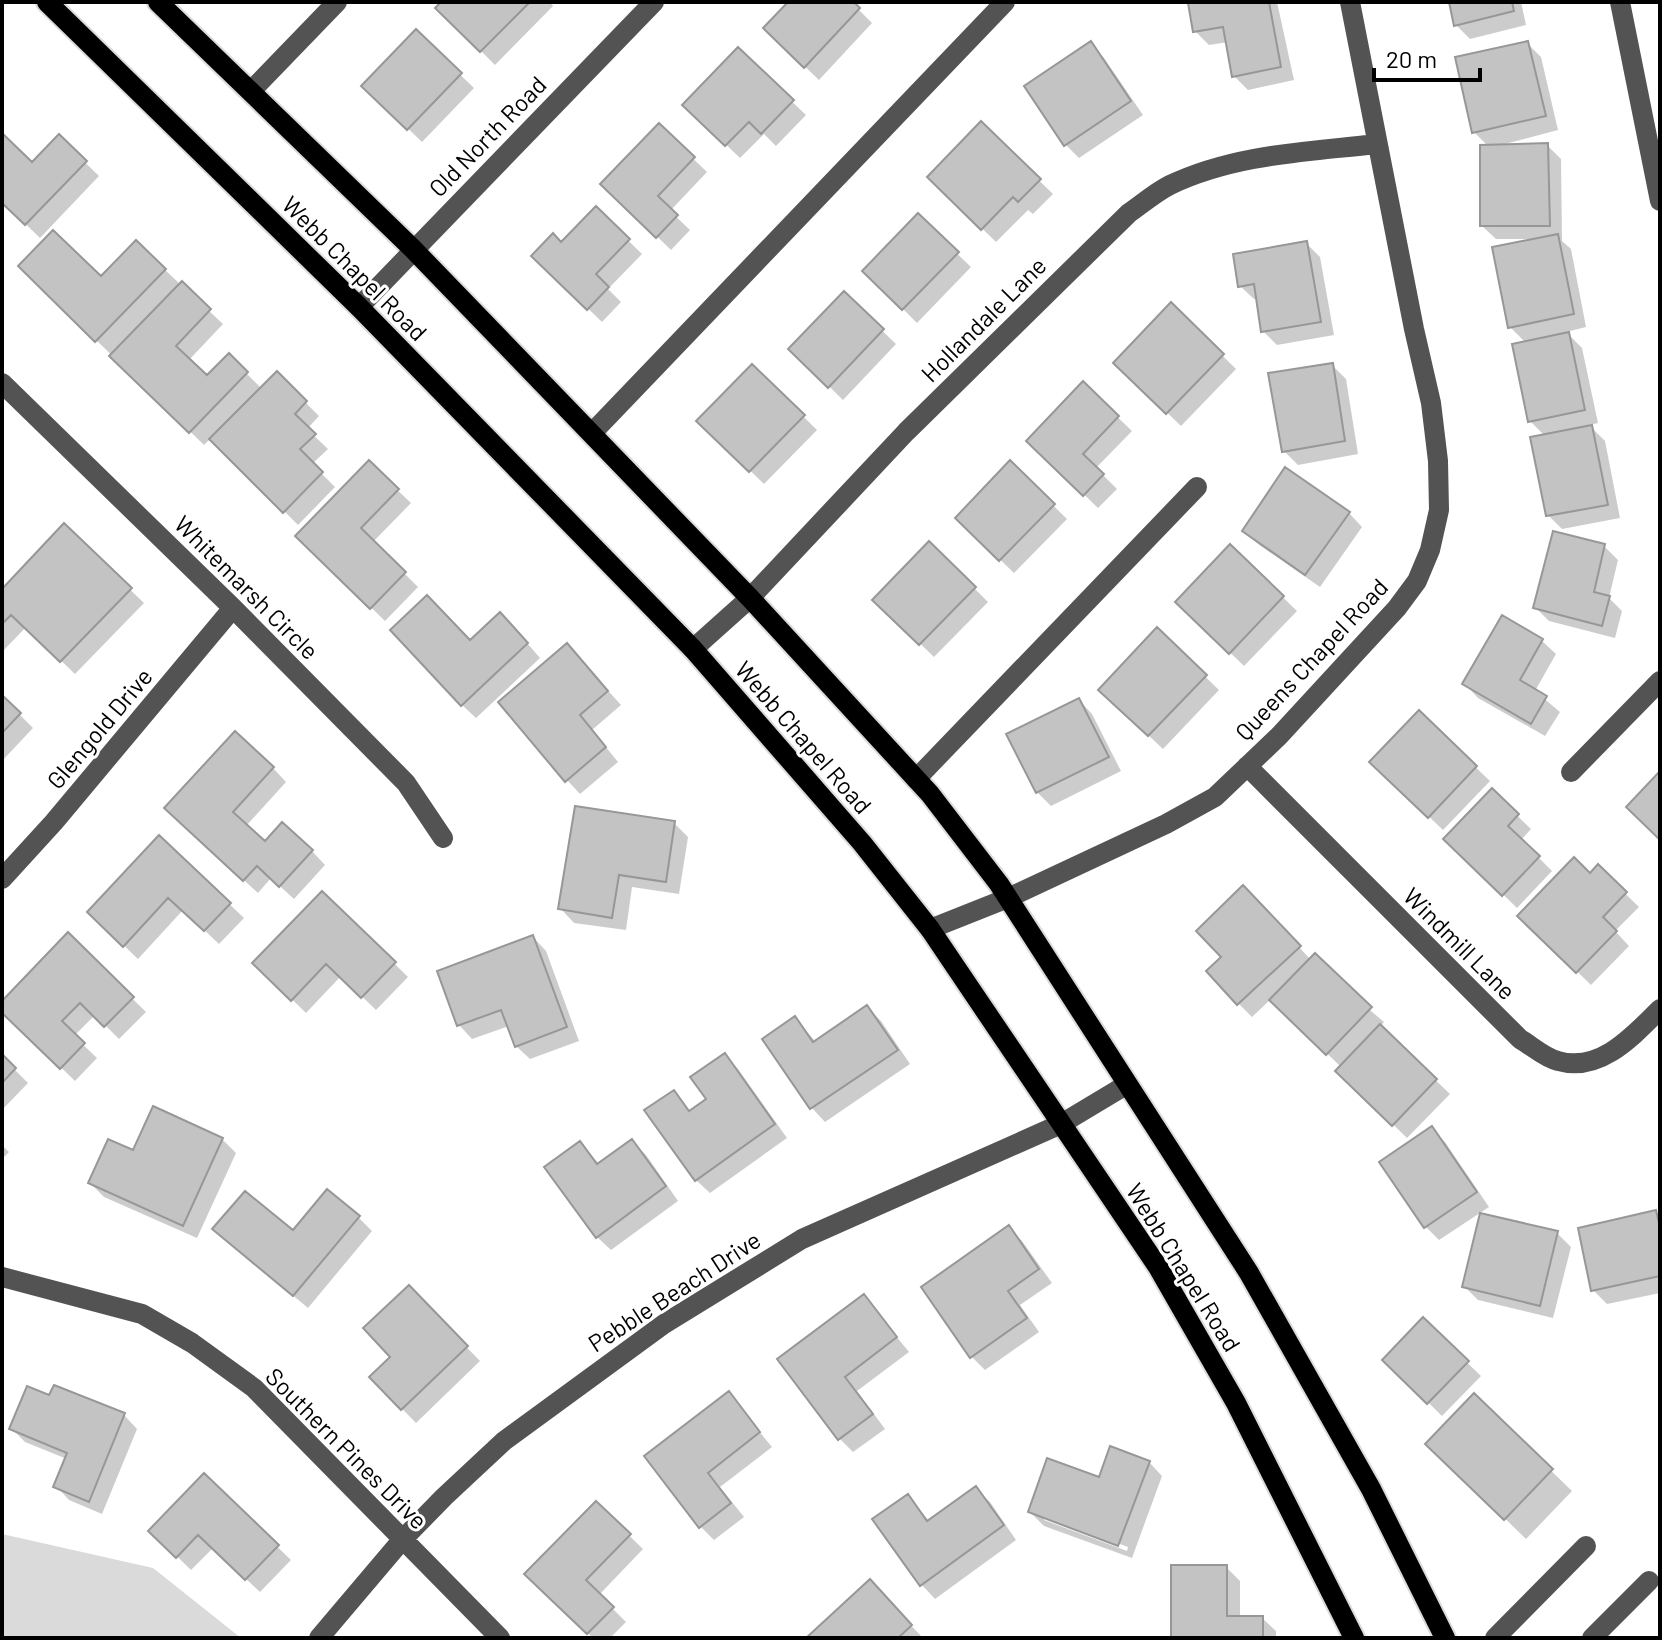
<svg xmlns="http://www.w3.org/2000/svg" width="1662" height="1640" viewBox="0 0 1662 1640" font-family="Barlow,sans-serif">
	<style>
		.grass { fill: #dadada }
		.shadow { fill: #0003; fill-rule: evenodd }
		.building { fill: #c3c3c3; stroke: #979797; stroke-width: 2 }
		.lines { fill: none; stroke-linecap: round; stroke-linejoin: round }
		.major-casing { stroke: #dbdbdb; stroke-width: 24 }
		.minor { stroke: #535353; stroke-width: 20 }
		.major { stroke: #000; stroke-width: 20 }
		.labels { text-anchor: middle; dominant-baseline: central; stroke-width: 6; stroke-linejoin: round; paint-order: stroke }
		.street-label { font-size: 24px; fill: #000; stroke: #fff }
	</style>
	<rect width="100%" height="100%" fill="#fff"/>
	<path class="grass" d="M2,1534L153,1568L241,1638H2Z"/>
	<path class="shadow" d="M444,2H550L553,6L495,65L438,8Z
		M791,2H851L872,23L819,80L765,28Z
		M1203,2H1277L1294,80L1248,90L1234,76L1228,42L1209,45L1195,31L1190,4Z
		M1451,2H1521L1526,25L1470,39L1456,25Z
		M416,32L474,88L422,142L364,86Z
		M1527,43L1541,57L1558,130L1497,146L1547,145L1561,159L1562,241L1571,249L1586,327L1566,332L1582,348L1598,423L1589,425L1605,441L1620,518L1562,529L1548,515L1545,436L1530,421L1526,343L1510,327L1530,239H1496L1482,226L1488,146L1474,132Z
		M1091,44L1104,58L1143,115L1079,158L1065,144Z
		M738,50L806,115L776,146L764,134L740,158L685,105Z
		M981,124L1053,194L1033,214L1028,210L996,242L929,177Z
		M659,126L707,172L670,211L690,230L671,250L603,184Z
		M2,136L32,165L59,137L99,176L40,238L2,201Z
		M596,209L642,254L608,289L621,302L602,322L534,256L561,244Z
		M918,216L971,267L917,323L865,271Z
		M136,243L223,324L189,360L207,378L229,356L262,389L277,374L319,416L307,429L328,449L312,464L335,487L298,525L211,438L204,445L20,266L101,279Z
		M1306,243L1320,257L1334,335L1277,345L1263,331L1258,299H1254L1240,286Z
		M844,294L896,344L843,400L791,349Z
		M1171,305L1236,369L1181,426L1115,362Z
		M1332,365L1346,379L1358,454L1298,465L1284,451Z
		M752,366L817,430L764,484L699,421Z
		M1083,384L1132,431L1096,468L1117,489L1098,508L1029,441Z
		M369,463L411,503L373,542L418,587L385,621L298,536Z
		M1010,463L1067,519L1014,573L957,518Z
		M1349,513L1362,527L1320,587L1258,544L1244,531Z
		M64,526L144,603L75,674L26,627L2,652V591Z
		M929,543L988,602L934,657L875,600Z
		M1604,546L1618,560L1609,598L1622,611L1615,638L1549,621L1535,607Z
		M1231,547L1297,611L1244,666L1178,602Z
		M514,628L540,658L476,718L462,705Z
		M1157,630L1219,690L1163,749L1114,703Z
		M1542,641L1556,654L1535,691L1560,712L1545,736L1478,698L1465,684Z
		M567,645L621,705L592,730L618,762L580,794L567,780Z
		M2,697L33,728L2,761Z
		M1079,700L1092,714L1121,771L1051,806L1037,792Z
		M1419,713L1490,781L1443,830L1372,762Z
		M273,768L286,782L246,826L265,844L312,851L325,865L294,899L271,878L258,893L180,822Z
		M1492,791L1531,829L1521,840L1552,871L1517,908L1446,839Z
		M674,823L688,837L679,894L632,887L626,930L574,923L561,909Z
		M160,838L244,918L219,944L183,910L138,959L89,912Z
		M1598,867L1639,907L1615,931L1629,946L1591,985L1520,916L1590,876Z
		M323,893L408,977L376,1010L341,976L306,1013L255,963Z
		M1257,902L1311,960L1384,1022L1380,1027L1450,1094L1407,1138L1338,1071L1341,1067L1271,999L1252,1017L1239,1004L1224,957Z
		M68,935L146,1012L119,1039L95,1015L74,1036L97,1058L75,1081L2,1010V1003Z
		M533,937L546,951L579,1041L530,1059L516,1046L509,1026L472,1039L459,1025Z
		M867,1007L881,1021L910,1064L825,1122L812,1108L765,1039L795,1019L816,1042Z
		M725,1055L738,1069L787,1138L710,1193L696,1180L674,1092L691,1112L709,1100Z
		M2,1057L28,1083L2,1110Z
		M1431,1129L1445,1142L1489,1207L1439,1240L1426,1227Z
		M222,1139L236,1153L197,1238L104,1197L90,1183L134,1153Z
		M632,1141L646,1155L678,1201L611,1250L597,1237L580,1143L600,1165Z
		M2,1145L9,1152L2,1159Z
		M1656,1213L1660,1217V1293L1607,1304L1593,1290Z
		M358,1217L372,1231L308,1308L229,1242L293,1233Z
		M1009,1228L1022,1241L1052,1283L1020,1305L1039,1332L985,1370L971,1356Z
		M1557,1233L1571,1247L1553,1318L1478,1300L1464,1286Z
		M409,1288L480,1361L416,1423L371,1377L393,1357Z
		M864,1297L909,1352L857,1391L885,1429L853,1452L840,1439L780,1360Z
		M1423,1320L1481,1376L1442,1416L1385,1360Z
		M728,1394L772,1447L720,1487L744,1517L714,1540L700,1526L647,1456Z
		M1474,1396L1572,1491L1526,1539L1449,1464Z
		M50,1398L124,1415L137,1429L102,1514L69,1500L56,1486L67,1459L25,1442L12,1429Z
		M1149,1462L1162,1476L1132,1558L1044,1526L1030,1512L1100,1479ZM1044,1516L1128,1547L1127,1551L1044,1520Z
		M204,1476L291,1560L260,1592L213,1548L191,1570L151,1531Z
		M976,1489L990,1502L1016,1540L935,1599L922,1585L875,1519L908,1496L930,1522Z
		M596,1503L643,1549L599,1595L626,1622L610,1638H593L527,1574Z
		M1226,1567L1240,1581V1618H1262L1276,1631V1638H1173Z
		M883,1596L923,1638H809Z"/>
	<path class="building" d="M441,2H530L480,52L435,8Z
		M788,2H854L860,8L804,68L763,28Z
		M1269,2L1281,67L1232,77L1223,27L1193,32L1188,3Z
		M1449,2H1512L1514,11L1454,26Z
		M416,29L462,73L407,130L361,86Z
		M1091,41L1131,101L1064,146L1024,86Z
		M1528,41L1546,116L1472,133L1455,57Z
		M738,47L794,100L761,134L749,122L725,146L682,105Z
		M981,121L1041,179L1018,202L1013,197L981,230L927,177Z
		M659,123L695,157L658,196L678,215L656,238L600,184Z
		M2,133L32,162L59,134L87,161L25,225L2,203Z
		M1548,143L1550,226H1480V145Z
		M596,206L630,239L596,274L609,287L587,310L531,256L553,233L561,242Z
		M918,213L959,252L902,310L862,271Z
		M53,230L101,276L136,240L166,269L95,342L18,266Z
		M1558,234L1574,314L1508,328L1492,247Z
		M1307,241L1321,322L1261,332L1254,284L1238,287L1233,254Z
		M182,281L211,309L176,346L207,375L229,353L248,372L189,433L109,356Z
		M844,291L884,329L828,388L788,349Z
		M1171,302L1224,354L1166,414L1113,363Z
		M1569,332L1585,410L1528,422L1512,344Z
		M1333,363L1345,441L1282,452L1268,373Z
		M752,364L805,415L749,472L696,421Z
		M277,371L307,401L295,414L316,434L300,449L323,472L283,513L209,439Z
		M1083,381L1119,416L1083,454L1104,474L1083,496L1026,441Z
		M1592,425L1608,505L1546,516L1530,437Z
		M369,460L399,489L361,528L406,572L370,609L295,536Z
		M1010,460L1055,504L999,561L955,518Z
		M1285,467L1350,512L1305,575L1242,531Z
		M64,523L132,588L60,662L11,615L2,624V589Z
		M1553,531L1605,544L1594,592L1610,596L1602,626L1533,608Z
		M929,541L976,587L919,645L872,600Z
		M1230,544L1284,596L1229,654L1175,602Z
		M427,595L470,640L500,612L528,643L461,706L390,630Z
		M1502,615L1543,639L1520,680L1547,696L1531,724L1462,684Z
		M1157,627L1207,675L1148,736L1098,690Z
		M567,643L608,691L580,715L606,747L565,782L498,702Z
		M2,695L21,713L2,733Z
		M1079,698L1109,757L1036,793L1006,734Z
		M1419,710L1477,766L1428,818L1369,762Z
		M235,731L274,767L233,812L265,841L282,822L313,850L279,887L257,866L243,881L164,808Z
		M1660,771V840L1626,807Z
		M1492,788L1519,814L1508,826L1540,856L1502,896L1443,839Z
		M575,806L675,821L666,882L619,875L612,918L558,909Z
		M159,835L231,903L204,931L168,898L123,947L87,912Z
		M1574,857L1590,873L1598,864L1627,892L1603,917L1617,931L1576,973L1517,916Z
		M1243,885L1301,946L1237,1005L1206,971L1221,957L1196,931Z
		M322,891L396,962L361,998L326,964L291,1001L252,963Z
		M68,932L134,997L104,1027L80,1003L62,1021L85,1043L60,1069L2,1013V1001Z
		M533,935L567,1027L515,1047L501,1010L457,1026L437,971Z
		M1315,953L1372,1007L1326,1055L1269,1000Z
		M867,1005L898,1050L810,1109L762,1039L795,1016L813,1042Z
		M1380,1024L1437,1079L1392,1126L1335,1071Z
		M725,1053L775,1124L695,1181L644,1110L674,1090L689,1111L706,1099L690,1077Z
		M2,1054L16,1068L2,1083Z
		M153,1106L223,1138L183,1226L88,1183L108,1139L133,1150Z
		M1432,1126L1477,1192L1424,1228L1379,1162Z
		M632,1139L666,1186L596,1238L544,1167L580,1141L597,1164Z
		M327,1189L360,1216L293,1296L212,1229L245,1191L293,1230Z
		M1656,1210L1660,1228V1276L1591,1291L1578,1228Z
		M1480,1213L1558,1231L1540,1306L1462,1287Z
		M1009,1225L1039,1269L1008,1291L1027,1318L970,1358L921,1287Z
		M409,1285L468,1346L401,1410L369,1377L390,1357L363,1328Z
		M864,1294L897,1337L845,1377L873,1414L838,1440L777,1359Z
		M1423,1317L1469,1361L1427,1404L1382,1360Z
		M54,1385L125,1413L89,1502L53,1487L67,1453L9,1429L27,1386L49,1395Z
		M729,1391L760,1432L708,1473L731,1503L699,1528L644,1456Z
		M1474,1393L1553,1469L1504,1520L1425,1444Z
		M1110,1446L1150,1461L1118,1546L1028,1512L1047,1458L1099,1477Z
		M204,1473L279,1545L245,1580L198,1535L176,1558L148,1531Z
		M976,1486L1004,1525L920,1586L872,1519L908,1494L927,1521Z
		M596,1501L631,1534L586,1580L614,1607L587,1634L524,1574Z
		M1171,1565H1227V1616H1263V1638H1171Z
		M870,1579L912,1625L898,1638H806Z"/>
	<g class="lines">
		<g class="major-casing">
			<path id="major" d="M47,2L359,307L693,649L862,843L930,929L1158,1267L1236,1403L1354,1638
				M158,2L413,249L750,598L930,794L999,884L1249,1273L1371,1489L1445,1638"/>
		</g>
		<path class="minor" d="M1620,2L1660,201
			M251,91L337,2
			M359,307L654,2
			M2,383L233,608L406,783L443,838
			M592,433L1005,2
			M693,649L750,598L906,432L1129,213C1142,204 1156,192 1170,185C1235,154 1307,152 1376,144
			M1247,766L1520,1039C1532,1046 1545,1058 1558,1061C1600,1073 1633,1036 1660,1009
			M1571,772L1660,681
			M916,779L1197,487
			M2,879L54,822L233,608
			M930,929L1008,898L1166,824L1215,797L1279,736L1397,608L1417,581L1430,550L1439,510L1438,461L1431,403L1414,329L1350,2
			M2,1277L142,1314L192,1343L254,1388L500,1638
			M319,1638L402,1540L444,1497L504,1441L664,1324L802,1239L1061,1124L1126,1085
			M1495,1638L1586,1546
			M1592,1638L1649,1581"/>
		<use href="#major" class="major"/>
	</g>
	<g class="labels">
		<g class="street-label">
			<text transform="translate(487 136) rotate(-46)">Old North Road</text>
			<text transform="translate(355 268) rotate(45)">Webb Chapel Road</text>
			<text transform="translate(983 319) rotate(-45)">Hollandale Lane</text>
			<text transform="translate(247 587) rotate(45)">Whitemarsh Circle</text>
			<text transform="translate(1311 659) rotate(-47)">Queens Chapel Road</text>
			<text transform="translate(99 728) rotate(-50)">Glengold Drive</text>
			<text transform="translate(804 737) rotate(49)">Webb Chapel Road</text>
			<text transform="translate(1460 943) rotate(45)">Windmill Lane</text>
			<text transform="translate(1184 1267) rotate(58)">Webb Chapel Road</text>
			<text transform="translate(674 1291) rotate(-33)">Pebble Beach Drive</text>
			<text transform="translate(347 1448) rotate(45)">Southern Pines Drive</text>
		</g>
	</g>
	<rect width="1662" height="1640" fill="none" stroke="#000000" stroke-width="8"/>
	<path d="M1374 68v12h106v-12" fill="none" stroke="#000000" stroke-width="4"/>
	<text x="1386" y="68" font-size="24" fill="#000000" stroke="#ffffff" stroke-width="6" paint-order="stroke">20 m</text>
</svg>
